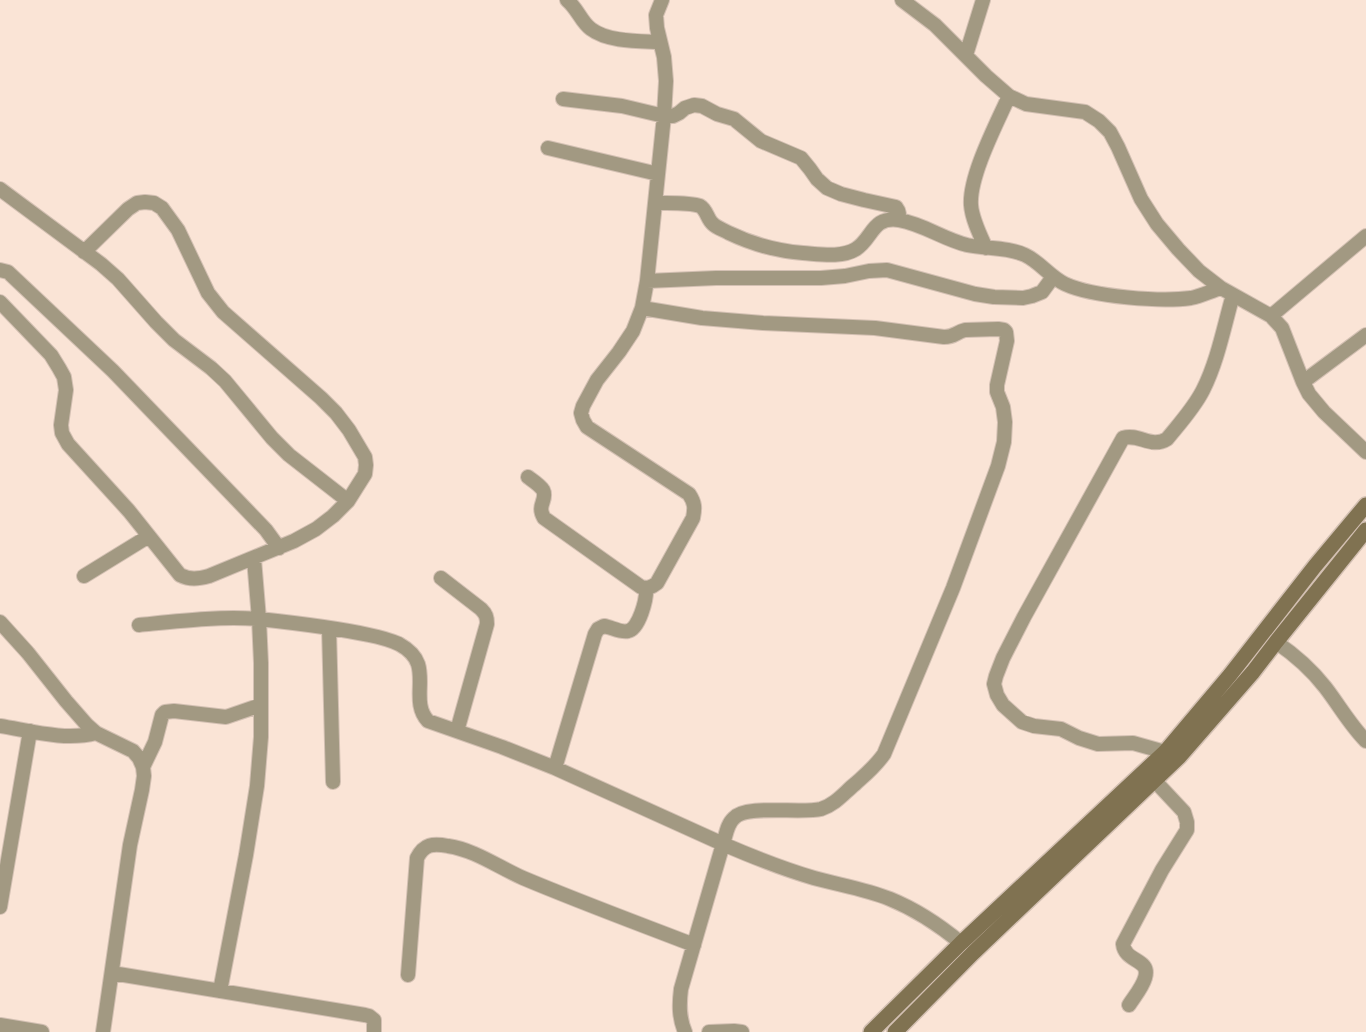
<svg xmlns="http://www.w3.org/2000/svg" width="1366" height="1032" viewBox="0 0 1366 1032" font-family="Jost,sans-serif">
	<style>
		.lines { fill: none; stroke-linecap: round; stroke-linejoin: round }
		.street-casing { stroke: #d3c0b3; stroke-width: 16 }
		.secondary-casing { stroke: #d3c0b3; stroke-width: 18 }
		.street { stroke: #a29982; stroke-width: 14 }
		.secondary { stroke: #807251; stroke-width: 15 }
	</style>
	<rect width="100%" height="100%" fill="#fae4d6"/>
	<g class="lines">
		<g class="street-casing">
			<path id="street" d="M567,0C578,9 581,22 591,29C608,42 639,41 660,42
				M902,0L935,25L986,76L1009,96L1026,104L1085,112L1099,121L1110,132L1118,147L1141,199L1157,224L1178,249L1199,271L1221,288L1271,316L1282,328L1303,382L1309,394L1324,412L1366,452
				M966,55L983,0
				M563,99L622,106L664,116H673L679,113L685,108L694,105L702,106L717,114L734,119L761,141L801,158L810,169L817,179L827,188L841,194L864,200L896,207C900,212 899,215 898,220
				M548,148L658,174
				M0,189L101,264L118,279L156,322L174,340L211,368L225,381L272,438L289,455L348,501
				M655,203C666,203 690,202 700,206C707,210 707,219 713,224C717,228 724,230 729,233C752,244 777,251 803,253C819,254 842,258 856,249C873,238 872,216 899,220C923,224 943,239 967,245C985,249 1008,247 1025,255C1040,262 1050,277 1065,284C1093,297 1161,302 1191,298C1201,296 1211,291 1221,288
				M986,248C980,235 972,219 971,205C969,176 997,123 1009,96
				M0,270L8,272L113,371L266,530L279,548
				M647,281L716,278H821L845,276L869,271L887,270L975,294L994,297L1023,298L1032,296L1042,292L1053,277
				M0,302L51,355L59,368L64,377L66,390L61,425L62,433L68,444L129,511L180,575C190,580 198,579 209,576L294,541L316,529L333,516L348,501L365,474L366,465L365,457L349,430L336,413L321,398L223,312L208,293L178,230L162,208L154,203L145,202L137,203L128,209L84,252
				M642,308L702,318L763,323L875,328L944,337C955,337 956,332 965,330L998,329L1004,330L1006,332L1007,341L997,385V392L1003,407L1005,422L1004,442L998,466L953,588L884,754C875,767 866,774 855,784C844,793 836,804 821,809C801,814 746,804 734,818C727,824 726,835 723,844C753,857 783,869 814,878C839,885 866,889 890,899C917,910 938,924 961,943
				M1271,316L1366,236
				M1303,382L1366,335
				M528,477C532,480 540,485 543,490C548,500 536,505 544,518L641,587C648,589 652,587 657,583L693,518C695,508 695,503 689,494L587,427L583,420L581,413L583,406L597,380L619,352L633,331L642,308L647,281L664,116L666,81L664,57L657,28L656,15L662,0
				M254,559L259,619C296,623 333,627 369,635C379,637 390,640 399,644C408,649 415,655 418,664C424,683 413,705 428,721L502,747L555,768L723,844L681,989C679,1005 679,1018 685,1032
				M84,576L149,536
				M441,578L481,609C486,614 487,617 487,624L457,731
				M0,622L28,653L66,701L87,725L96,733L133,751L139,758L143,767L144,776L142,790L130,845L103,1032
				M139,625C179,621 219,616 259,619L261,663V737L257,786L246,855L220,991
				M329,628L333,782
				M1276,642C1295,655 1311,669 1325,687C1339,705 1350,725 1366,741
				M0,726C31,731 65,741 96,733
				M1165,752L1133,743L1098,744L1079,738L1061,729L1034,726L1022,722L1003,705L997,695L994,684L996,676L1003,658L1024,617L1123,438C1139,433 1151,449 1167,439C1180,423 1194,408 1203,390C1218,360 1224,326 1233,295
				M143,767L155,742L162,715L165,712L174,711L226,717L261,705
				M555,768L595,634L598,629L604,626C611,627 621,633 628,631C639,629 647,599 646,588
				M0,907L30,731
				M112,973L365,1015L369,1016L374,1020V1032
				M408,975L417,858C424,844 433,843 448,846C475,850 498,867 523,878C580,902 637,923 694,945
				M1129,1005C1134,997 1142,988 1145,978C1151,958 1125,963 1123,944L1162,870L1187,830V822L1184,812L1154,780
				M0,1025L42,1032
				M709,1032L734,1031L742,1032"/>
		</g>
		<g class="secondary-casing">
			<path id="secondary" d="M871,1032L961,943L1165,752L1230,675L1315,566L1366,505
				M895,1032L973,953L1179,757L1253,672L1276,642L1366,530"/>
		</g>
		<use href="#street" class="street"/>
		<use href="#secondary" class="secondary"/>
	</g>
</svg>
